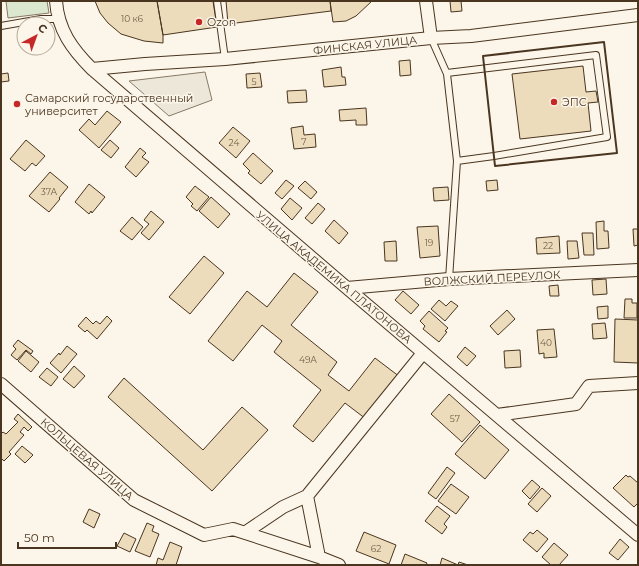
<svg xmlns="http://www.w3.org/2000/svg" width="639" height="566" viewBox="0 0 639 566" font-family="Montserrat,sans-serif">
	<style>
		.green { fill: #dce7d0; stroke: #887966 }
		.parking { fill: #ede7d9; stroke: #887966 }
		.building { fill: #ecdcbc; stroke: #4a3520 }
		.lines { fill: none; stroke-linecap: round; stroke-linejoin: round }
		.lane-casing { stroke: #4a3520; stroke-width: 8 }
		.street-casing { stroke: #4a3520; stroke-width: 14 }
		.lane { stroke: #fbf6e9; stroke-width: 6 }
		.street { stroke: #fbf6e9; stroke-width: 12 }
		.wall { stroke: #4a3520; stroke-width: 2 }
		.poi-dot { fill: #c62828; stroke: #fbf6e9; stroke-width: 1.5 }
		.labels { text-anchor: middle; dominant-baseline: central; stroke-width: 3; stroke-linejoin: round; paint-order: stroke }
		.number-label { font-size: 9px; fill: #725f47 }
		.poi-label { font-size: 11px; fill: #4a3520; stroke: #fbf6e9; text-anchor: start }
		.street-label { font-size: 11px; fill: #4a3520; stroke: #fbf6e9 }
	</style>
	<rect width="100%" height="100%" fill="#fbf6e9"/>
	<path class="green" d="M6,1H47L49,13L8,18Z"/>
	<path class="parking" d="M205,72L212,100L169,116L129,81Z"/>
	<path class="building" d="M95,1H157L163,35V43L144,41L121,34L108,23L100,13Z
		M157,1H213L217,27L163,35Z
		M226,1H330L331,11L228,24Z
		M330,1H372L356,16L346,21L333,22Z
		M450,1H461L462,11L451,12Z
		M410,60L411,75L400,76L399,61Z
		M583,66L586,92L596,91L598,102L588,103L591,131L520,139L512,74Z
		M341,67L342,77H345L346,85L324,87L322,70Z
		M8,73L9,81L1,82V74Z
		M260,73L262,87L247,88L246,74Z
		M306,90L307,102L288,103L287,91Z
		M366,108L367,125H356V120L340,121L339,110Z
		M107,111L121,122L99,148L79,130L89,119L95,125Z
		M303,126L304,135L315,134L316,147L294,149L291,128Z
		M233,127L250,141L236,158L219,143Z
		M26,140L45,156L36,166L32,163L25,171L10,159Z
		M110,140L119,148L111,158L101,150Z
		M140,148L146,153L142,157L149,162L136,177L125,167Z
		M253,153L273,171L261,184L248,173L250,171L243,164Z
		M50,172L68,187L59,198L60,199L49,212L29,196Z
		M286,180L294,186L282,199L275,193Z
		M497,180L498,190L487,191L486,181Z
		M305,181L317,192L311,199L298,188Z
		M89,184L105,197L92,213L91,211L89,214L75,202Z
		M195,186L209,197L197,211L191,206L193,204L186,197Z
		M448,187L449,200L434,201L433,188Z
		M211,197L230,214L218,228L199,211Z
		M290,198L302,208L292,220L281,209Z
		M318,203L325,209L312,224L305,218Z
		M151,211L164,222L149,240L141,233L149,224L144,220Z
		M132,217L143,227L132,240L120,231Z
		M334,220L348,233L339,244L325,231Z
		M604,221V231H608L609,248L597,249L596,222Z
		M438,226L440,256L420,258L417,227Z
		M633,229H638V245L634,246Z
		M582,233H593L594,255H584Z
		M559,236L560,253L537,254L536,238Z
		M396,241L397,261H385L384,242Z
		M567,241H577L579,258L568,259Z
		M204,256L224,273L190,314L169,297Z
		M294,273L318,292L291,325L337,362L328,375L349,391L375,358L400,377L366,419L345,403L313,442L293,426L321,390L274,352L282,341L262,325L233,361L208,341L247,291L267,307Z
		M606,279L607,294L593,295L592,280Z
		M558,285L559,296H550L549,286Z
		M403,291L419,305L411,314L395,300Z
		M625,299H632V303H637V318H624Z
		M439,300L446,306L451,301L458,306L445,321L431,309Z
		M608,306V318L598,319L597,307Z
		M507,310L515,319L498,335L490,326Z
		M429,311L448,328L445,331L447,332L439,342L423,329L425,326L420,321Z
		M107,316L112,321L97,339L87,330L85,332L78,326L86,317L93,324L96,321L100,324Z
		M615,319L638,320V363L614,362Z
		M605,323L607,338L593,339L592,324Z
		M554,329L557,357L544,358V353L539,354L537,330Z
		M18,340L33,351L31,354L26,350L17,360L11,355L16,349L13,346Z
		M67,346L77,354L61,373L50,363L59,353L60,355Z
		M465,347L476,356L467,366L457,357Z
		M520,350L521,367L505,368L504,351Z
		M26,351L39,362L31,372L18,361Z
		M74,366L85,376L74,388L63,379Z
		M47,368L58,377L51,386L39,377Z
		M124,378L203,450L242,407L268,430L212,491L108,397Z
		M449,394L480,422L462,442L431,414Z
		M18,414L32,427L28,431L24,427L20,432L24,435L9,452L11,454L4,461L2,459L1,461V434L3,432L6,434L18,422L14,419Z
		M480,425L509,450L485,479L455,454Z
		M22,446L33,455L25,463L15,454Z
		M447,467L455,473L436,499L428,493Z
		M626,475L628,477L630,476L638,483V503L634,507L613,488Z
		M532,480L540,487L530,499L522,491Z
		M451,484L469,497L456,514L438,501Z
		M542,488L551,496L537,512L528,504Z
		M437,506L450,516L444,524L447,527L442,534L425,521Z
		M89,509L100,514L94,528L83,522Z
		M147,523L154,526L152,531L159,534L150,557L135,551Z
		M537,530L548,539L537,552L523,540L530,532L533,534Z
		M364,532L396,545L389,564L356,551Z
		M124,533L136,539L130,552L117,546Z
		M620,539L629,547L618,560L609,553Z
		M170,542L182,547L176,565H156L158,558L163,560Z
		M554,543L568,555L559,565H551L542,557Z
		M405,554L427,563L426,565H401Z
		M442,558L458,565L459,562L468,565H440Z"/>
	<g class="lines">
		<g class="lane-casing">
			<path id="lane" d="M217,1L225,59
				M1,26L41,19H59
				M431,38L447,74L457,161L449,279
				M447,73L596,55L607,137L494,156L457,161"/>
		</g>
		<g class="street-casing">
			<path id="street" d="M56,1C58,30 72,49 92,69L347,288L638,535
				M426,1L431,38
				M92,69L145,64L225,59L431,38L471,36L638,15
				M347,288L449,279L638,270
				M1,384L134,500L204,535L233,529L319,557L339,565
				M497,415L576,404L589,386L638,383
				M246,532L283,507L307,496
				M319,557L307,496L423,353"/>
		</g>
		<use href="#lane" class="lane"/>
		<use href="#street" class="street"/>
		<path class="wall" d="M604,42L617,153L495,166L483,56Z"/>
	</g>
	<g class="poi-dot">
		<circle cx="199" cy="22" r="4"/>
		<circle cx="554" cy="102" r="4"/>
		<circle cx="17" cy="104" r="4"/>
	</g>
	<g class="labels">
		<g class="number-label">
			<text x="132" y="18">10 к6</text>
			<text x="254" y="81">5</text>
			<text x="304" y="141">7</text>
			<text x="234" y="142">24</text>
			<text x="49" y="191">37А</text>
			<text x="429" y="242">19</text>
			<text x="548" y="245">22</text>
			<text x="546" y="342">40</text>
			<text x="308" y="359">49А</text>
			<text x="455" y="418">57</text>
			<text x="376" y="548">62</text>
		</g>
		<g class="poi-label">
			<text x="207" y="22">Ozon</text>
			<text x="25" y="98">Самарский государственный<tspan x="25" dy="13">университет</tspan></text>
			<text x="562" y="102">ЭПС</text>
		</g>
		<g class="street-label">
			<text transform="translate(365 45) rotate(-6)">ФИНСКАЯ УЛИЦА</text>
			<text transform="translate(334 277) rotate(40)">УЛИЦА АКАДЕМИКА ПЛАТОНОВА</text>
			<text transform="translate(492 278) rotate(-3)">ВОЛЖСКИЙ ПЕРЕУЛОК</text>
			<text transform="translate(87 459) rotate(41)">КОЛЬЦЕВАЯ УЛИЦА</text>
		</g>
	</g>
	<rect width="639" height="566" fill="none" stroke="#4a3520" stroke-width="4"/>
	<g transform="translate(36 36) rotate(41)"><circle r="19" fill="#fbf6e9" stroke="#b4a999"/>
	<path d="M0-3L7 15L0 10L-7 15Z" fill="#c62828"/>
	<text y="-6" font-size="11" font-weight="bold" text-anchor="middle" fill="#4a3520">С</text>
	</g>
	<path d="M18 542v6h98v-6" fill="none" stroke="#4a3520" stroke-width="2"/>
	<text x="24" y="542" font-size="12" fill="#4a3520" stroke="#fbf6e9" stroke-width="3" paint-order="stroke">50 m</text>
</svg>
